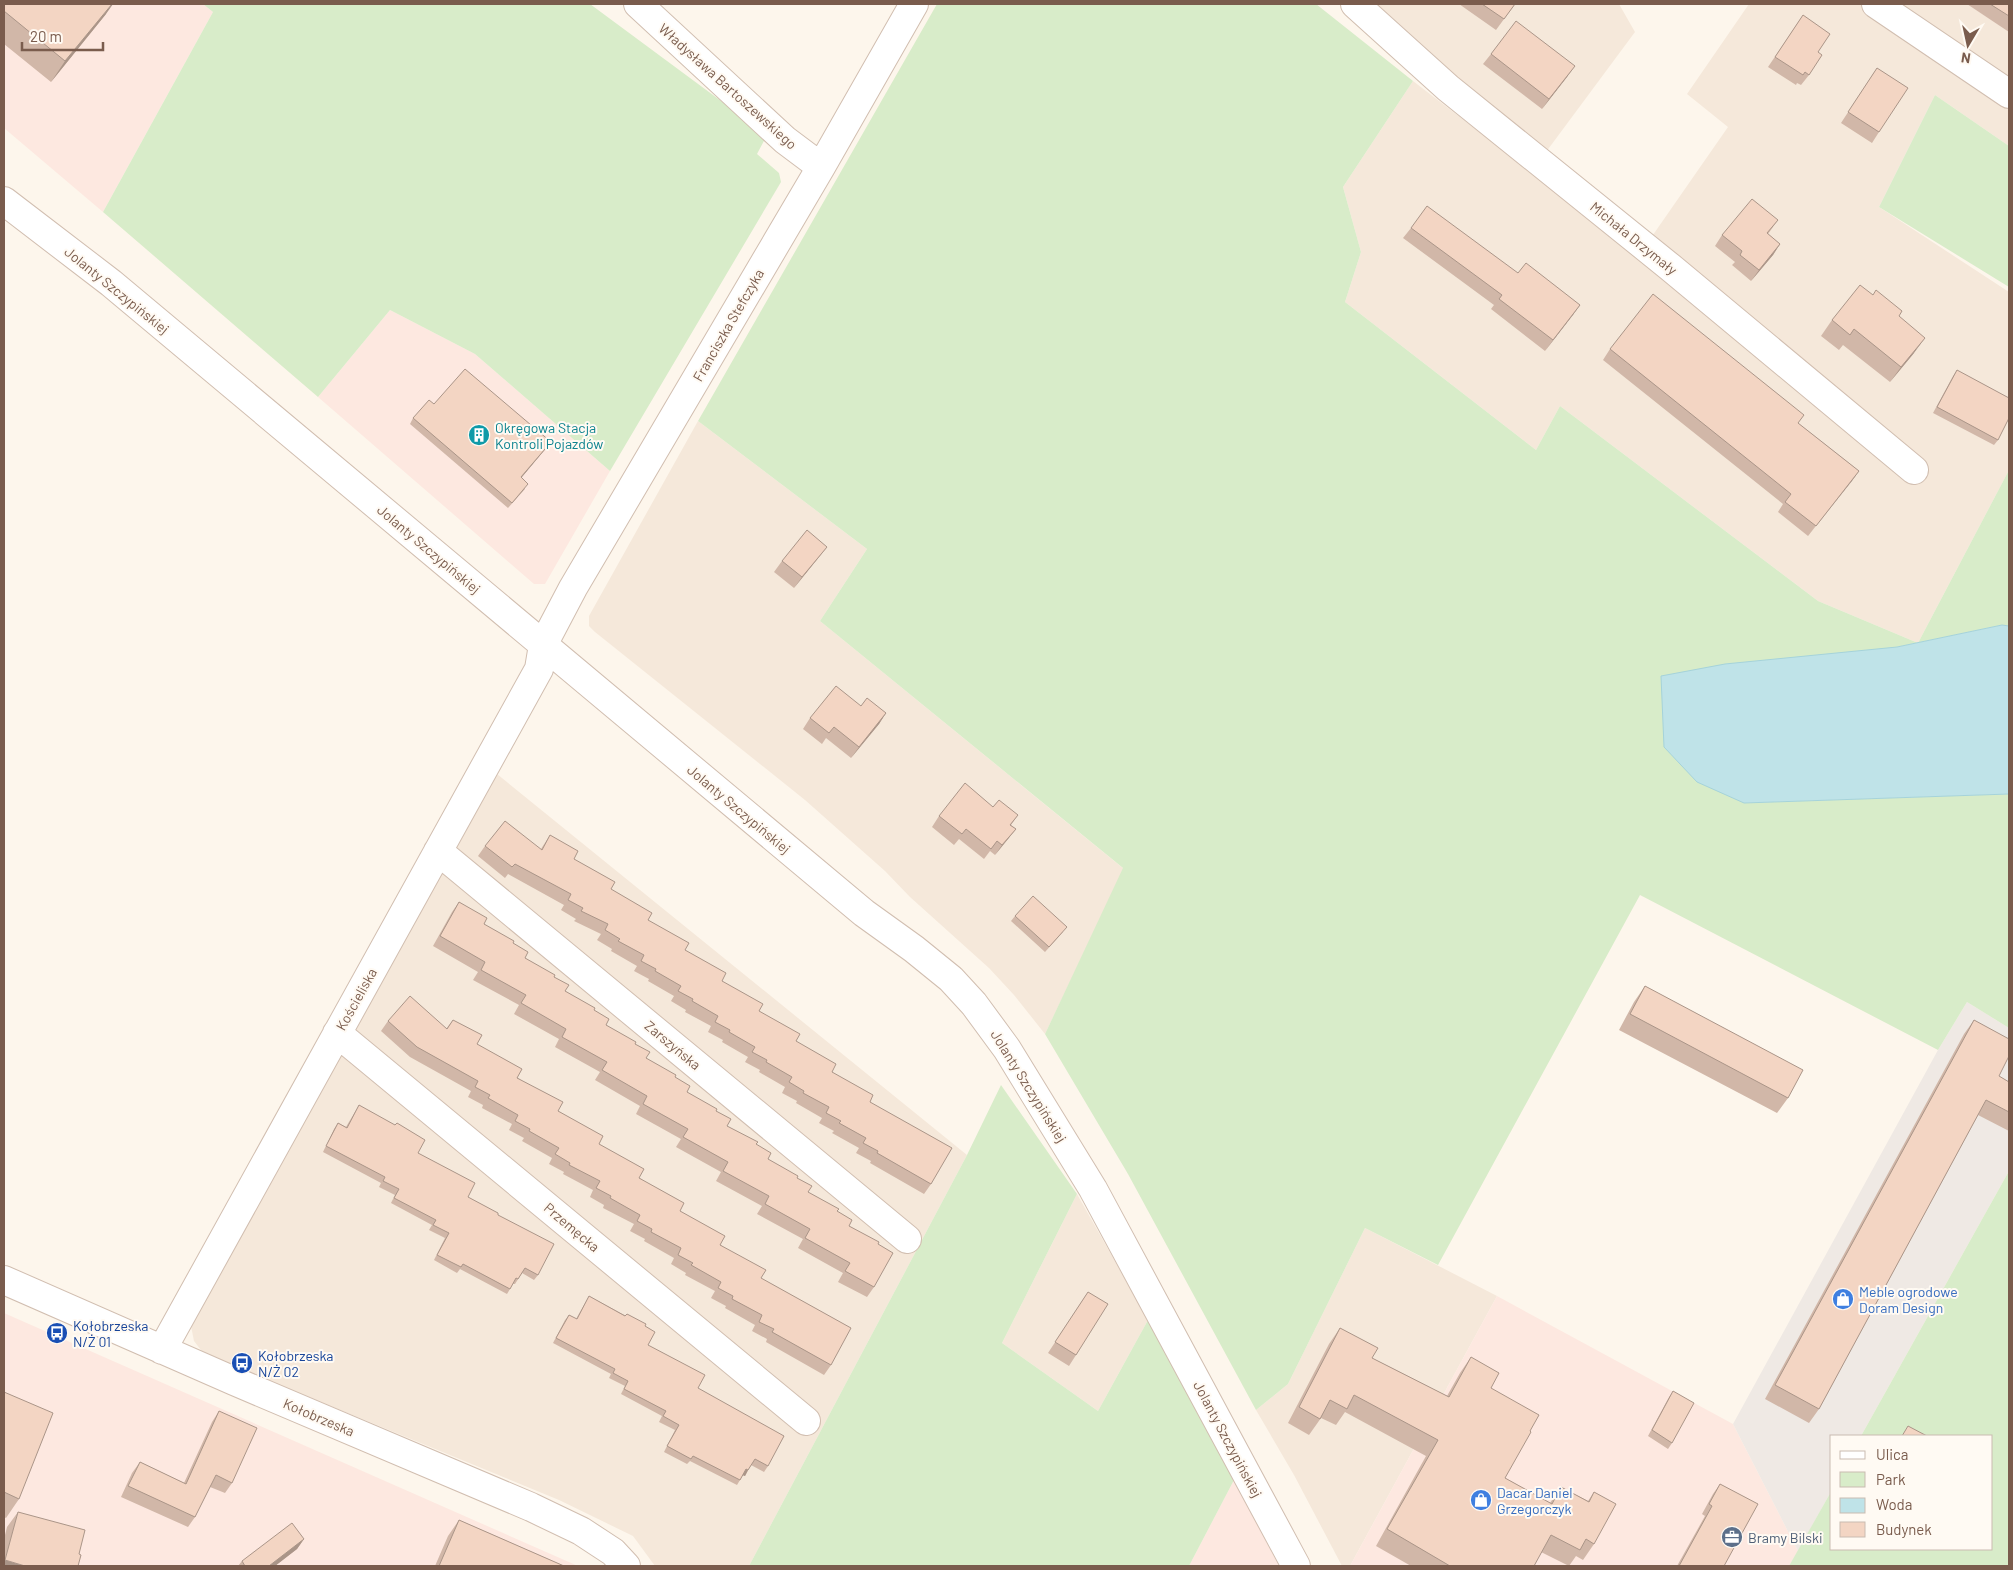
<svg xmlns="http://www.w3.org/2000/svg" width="2013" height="1570" viewBox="0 0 2013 1570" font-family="Barlow,sans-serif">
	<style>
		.residential { fill: #f5e8da }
		.commercial { fill: #fde8e0 }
		.industrial { fill: #efe9e4 }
		.green { fill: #d8ecc9 }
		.water { fill: #bfe3e8; stroke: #a5d3da }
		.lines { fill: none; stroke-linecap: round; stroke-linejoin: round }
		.minor-casing { stroke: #d1beb0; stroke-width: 30 }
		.minor { stroke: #fff; stroke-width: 28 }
		.wall { fill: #d1b7a8 }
		.shaded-wall { fill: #aa9588 }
		.building { fill: #f3d5c3; stroke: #aa9588 }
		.labels { text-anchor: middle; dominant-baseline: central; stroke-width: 4; stroke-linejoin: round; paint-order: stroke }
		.street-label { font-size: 14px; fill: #7a5c4d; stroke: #fffaf3 }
		.culture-label { font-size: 14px; fill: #0d838f; stroke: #fffaf3; text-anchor: start }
		.shop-label { font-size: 14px; fill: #366cbe; stroke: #fffaf3; text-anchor: start }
		.transit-label { font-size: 14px; fill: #164399; stroke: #fffaf3; text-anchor: start }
		.service-label { font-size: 14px; fill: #4e5e75; stroke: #fffaf3; text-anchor: start }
	</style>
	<rect width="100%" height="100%" fill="#fdf6ec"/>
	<path class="residential" d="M1368,4H1619L1635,32L1546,152Z
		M1749,4H2009V146L1935,95L1879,207L2009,292V470L1918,643L1818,601L1560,406L1536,450L1345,302L1361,252L1343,187L1413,81L1639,255L1728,127L1687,94Z
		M698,421L867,549L820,621L1124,869L1045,1034L1014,995L989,968L910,897L885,871L805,800L595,632L589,626V616Z
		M497,774L967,1155L749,1566H655L633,1536L559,1500L204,1354L194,1341L191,1326L198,1309Z
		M1077,1194L1148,1320L1098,1411L1002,1343Z
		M1365,1228L1497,1296L1350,1566H1342L1294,1475L1256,1410L1288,1384Z"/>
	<path class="commercial" d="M4,4H203L213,12L103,212L4,128Z
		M390,310L475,354L610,471L545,584H534L318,397Z
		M1497,1296L1733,1424L1798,1551L1789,1566H1350Z
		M4,1313L435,1503L578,1566H4Z
		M1234,1480L1279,1566H1189Z"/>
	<path class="industrial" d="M1967,1002L2009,1028V1171L1861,1436H1832V1490L1798,1551L1733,1424L1938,1050Z"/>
	<path class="green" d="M203,4H590L767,135L757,154L779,173L781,182L610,471L475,354L390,310L318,397L103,212L213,12Z
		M937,4H1316L1413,81L1343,187L1361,252L1345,302L1536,450L1560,406L1818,601L1918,643L2009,470V626L2002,625L1897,647L1744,803L2009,794V1028L1967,1002L1938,1050L1640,895L1438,1265L1365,1228L1288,1384L1256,1410L1128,1174L1045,1034L1123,868L820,621L867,549L698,421Z
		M1935,95L2009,146V287L1879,207Z
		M1001,1085L1077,1194L1002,1343L1098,1411L1148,1320L1234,1480L1189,1566H749L967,1155Z
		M2009,1171V1566H1789L1832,1490V1549H1992V1436H1861Z"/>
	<path class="water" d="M2002,625L2009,626V794L1744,803L1697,782L1664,747L1661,676L1725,664L1897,647Z"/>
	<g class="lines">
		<g class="minor-casing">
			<path id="minor" d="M638,4L785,140L821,167
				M1355,4L1448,88L1670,267L1914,470
				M1876,4L2009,94
				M4,201L111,283L864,913L914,949L951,979L974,1004L1007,1049L1093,1189L1296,1566
				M438,851L907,1239
				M337,1033L806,1421
				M4,1280L234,1381L531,1507L581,1531L613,1552L626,1566
				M162,1350L539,669L543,645L573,588L821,167L914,4"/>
		</g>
		<use href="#minor" class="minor"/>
	</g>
	<path class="wall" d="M4,4L106,14L51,82L4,44Z
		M1459,4H1515L1496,30Z
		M1967,4H2009V32Z
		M1803,15L1818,52L1809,75L1801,85L1797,83L1796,85L1768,67Z
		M1491,54L1567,77L1542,109L1483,64Z
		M1877,68L1879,132L1872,143L1841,123Z
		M1778,220L1768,234L1780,244L1773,255L1751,281L1732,265L1735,262L1715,246L1722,235Z
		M1411,228L1518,273L1580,305L1545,351L1491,309L1494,305L1403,238Z
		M1832,320L1914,353L1890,382L1843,345L1839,350L1821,336Z
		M1610,349L1798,423L1859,471L1808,536L1778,512L1783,504L1603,360Z
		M1957,370L1998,440L1994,445L1933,413L1953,376Z
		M434,404L547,447L521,478L525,489L508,508L410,424L413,418Z
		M827,547L819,557L794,588L774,572L782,561Z
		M861,706L886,713L879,724L851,758L826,738L822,744L803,729L810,718Z
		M993,807L1018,815L1011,825L1016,829L995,855L990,851L984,859L959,839L954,845L932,827L939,816Z
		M550,835L574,859L832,1072L870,1102L931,1184L924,1194L870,1163L871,1161L856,1153L859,1148L832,1133L834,1131L819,1123L822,1118L796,1103L797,1101L782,1093L785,1087L759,1072L760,1070L745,1062L748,1057L722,1042L723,1040L708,1032L711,1026L685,1012L686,1010L671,1001L674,996L648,981L649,979L634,971L637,966L611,951L612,949L597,940L601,934L574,921L576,919L561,910L564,905L508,874L505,878L478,856L485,846L541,849Z
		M459,902L484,924L513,943L525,958L554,977L565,991L594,1010L606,1025L635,1044L646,1058L675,1077L687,1092L716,1111L727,1126L756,1144L768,1159L797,1178L808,1192L837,1211L849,1226L878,1244L874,1287L867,1297L838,1282L843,1273L798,1248L803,1239L757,1214L762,1206L716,1181L721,1172L676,1147L681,1139L636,1114L640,1106L595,1080L600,1072L555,1047L559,1039L514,1014L519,1005L473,980L478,972L433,946L452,912Z
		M1015,916L1063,932L1045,952L1011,921Z
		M1645,986L1788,1098L1777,1113L1619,1030L1634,1002Z
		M453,1020L477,1044L761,1278L831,1365L824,1375L766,1342L767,1339L752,1331L755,1325L725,1308L726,1306L711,1298L715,1291L685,1275L686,1273L671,1264L674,1258L644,1241L645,1239L630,1231L634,1224L603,1208L604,1205L590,1197L593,1190L563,1174L564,1172L549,1164L552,1158L522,1141L524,1138L509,1130L512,1124L482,1108L483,1105L468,1097L471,1091L410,1057L381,1031L388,1021L446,1029Z
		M1974,1020L1999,1076L2009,1082V1131L1978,1115L1819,1409L1809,1423L1765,1399L1964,1034Z
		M359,1105L418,1153L468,1197L498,1215L538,1275L534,1280L522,1273L515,1284H513L507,1294L460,1269L457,1273L434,1260L445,1238L429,1230L432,1225L391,1203L395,1195L379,1187L381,1183L323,1152L334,1129L338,1123L346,1127Z
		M1088,1292L1076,1355L1069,1366L1048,1353Z
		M589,1296L645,1326L648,1345L698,1388L768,1466L764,1472L751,1465L745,1476L743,1475L737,1485L690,1461L687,1464L664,1452L675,1430L659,1422L662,1416L621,1394L625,1386L609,1378L611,1374L553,1343L565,1320L569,1315L576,1319Z
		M1340,1328L1372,1358L1447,1396L1460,1373L1471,1357L1491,1388L1505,1478L1550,1503L1561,1487L1588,1501L1594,1492V1544L1583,1560L1576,1556L1569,1566L1541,1552L1534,1566H1411L1376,1546L1426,1456L1345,1412L1336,1425L1321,1418L1309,1435L1288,1423L1329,1344Z
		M1673,1391L1672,1443L1668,1449L1648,1436L1669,1397Z
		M4,1392L19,1499L6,1518L4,1517Z
		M219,1411L232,1483L225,1493L210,1487L195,1517L188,1527L121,1497L132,1473L140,1462L184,1483L212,1422Z
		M1720,1484L1724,1566H1677L1705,1516L1702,1514L1713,1494Z
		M18,1512L4,1566V1539L7,1527Z
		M459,1520L564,1566H435L448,1536Z
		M304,1539L297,1549L275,1566H238L242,1561Z"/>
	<path class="shaded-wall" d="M112,4H113L106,14L51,82L65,61Z
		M1575,66L1567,77L1542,109L1549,99Z
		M1780,244L1773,255L1751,281L1759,270Z
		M1580,305L1573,315L1545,351L1553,340Z
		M1925,338L1914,353L1890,382L1901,367Z
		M551,442L547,447L517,483L521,477Z
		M1859,471L1852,481L1808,536L1816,526Z
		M827,547L819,557L794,588L802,577Z
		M886,713L879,724L851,758L859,747Z
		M1016,829L1008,839L995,855L1002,845Z
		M746,1469L748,1470L745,1476L742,1475Z
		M304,1539L297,1549L275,1566H269Z
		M5,1560L25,1566H4V1561Z"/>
	<path class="building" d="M4,4H112L65,61L4,11Z
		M1482,4H1515L1504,19Z
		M1990,4H2009V16Z
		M1803,15L1830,34L1818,52L1822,55L1809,75L1805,72L1803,75L1775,57Z
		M1516,21L1575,66L1549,99L1491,54Z
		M1877,68L1908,88L1879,132L1848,112Z
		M1752,199L1778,220L1767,233L1780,244L1759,270L1740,255L1742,251L1722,235Z
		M1427,206L1518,273L1526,263L1580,305L1553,340L1499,299L1502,295L1411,228Z
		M1860,285L1873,295L1876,290L1902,311L1899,316L1925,338L1901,367L1854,329L1850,335L1832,320Z
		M1653,294L1804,415L1798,423L1859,471L1816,526L1785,502L1791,494L1610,349Z
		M465,369L551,442L521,477L528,484L512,503L413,418L429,400L434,404Z
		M1957,370L2009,398V418L1998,440L1937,407Z
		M807,530L827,547L802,577L782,561Z
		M836,686L861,706L867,698L886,713L859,747L834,727L829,733L810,718Z
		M965,783L993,807L999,800L1018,815L1010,825L1016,829L1002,845L997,841L991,849L966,829L962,834L939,816Z
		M505,821L542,850L550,835L578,851L574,859L615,882L611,889L652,913L648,920L689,943L685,950L726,973L722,981L763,1004L759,1011L800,1034L796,1041L836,1064L832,1072L873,1095L870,1102L952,1148L931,1184L877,1153L878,1151L863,1143L866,1138L839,1123L841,1121L826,1113L829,1107L803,1093L804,1091L789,1082L792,1077L766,1062L767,1060L752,1052L755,1047L729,1032L730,1030L715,1022L718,1016L692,1001L693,999L678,991L681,986L655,971L656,969L641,961L644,955L618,941L620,939L605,930L608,924L581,911L583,908L568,900L571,894L515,864L512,867L485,846Z
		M1033,896L1067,927L1049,947L1015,916Z
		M459,902L487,918L484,924L514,941L513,943L528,952L525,958L555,975L554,977L569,985L565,991L595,1008L594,1010L609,1019L606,1025L636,1042L635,1044L650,1052L646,1058L676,1075L675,1077L690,1086L687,1092L717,1109L716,1111L731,1119L727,1126L758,1142L756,1144L771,1153L768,1159L798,1176L797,1178L812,1186L808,1192L839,1209L837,1211L852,1220L849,1226L879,1242L878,1244L893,1253L874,1287L845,1271L850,1263L805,1238L810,1229L765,1204L769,1196L723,1171L728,1162L683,1137L688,1129L643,1104L647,1096L602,1070L607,1062L562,1037L566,1029L521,1003L526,995L481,970L485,962L440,936Z
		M1645,986L1803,1070L1788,1098L1630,1014Z
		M410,996L447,1029L453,1020L482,1035L477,1044L522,1069L517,1078L563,1102L558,1111L603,1136L599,1144L644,1169L639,1178L684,1203L680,1211L725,1236L720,1245L766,1270L761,1278L851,1328L831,1365L772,1332L774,1329L759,1322L762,1315L732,1299L733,1296L718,1288L721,1282L691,1265L693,1263L678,1255L681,1248L651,1232L652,1229L637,1221L640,1215L610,1198L611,1196L596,1188L600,1181L569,1165L570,1163L555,1154L559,1148L529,1131L530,1129L515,1121L518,1115L488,1098L490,1095L475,1087L478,1081L417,1047L388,1021Z
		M1974,1020L2009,1039V1056L1999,1076L2009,1082V1112L1986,1100L1819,1409L1775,1385Z
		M359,1105L395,1125L397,1123L425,1140L418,1153L475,1183L468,1197L498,1213V1215L554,1244L538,1275L525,1268L518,1279L516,1278L510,1289L463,1264L461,1267L437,1255L449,1233L433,1225L436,1220L394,1198L399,1189L383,1181L385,1177L326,1146L338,1123L347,1128Z
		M1088,1292L1108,1304L1076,1355L1055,1342Z
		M589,1296L625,1316L627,1314L646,1324L645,1326L655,1332L648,1345L705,1375L698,1388L784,1436L768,1466L755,1459L748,1470L746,1469L740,1480L693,1456L691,1459L667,1446L679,1425L663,1416L666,1411L624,1389L628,1381L613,1373L615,1369L556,1338L569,1315L577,1319Z
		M1340,1328L1378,1348L1372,1358L1449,1397L1471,1357L1499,1373L1491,1388L1539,1415L1530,1431L1531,1432L1505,1478L1552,1504L1561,1487L1589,1502L1594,1492L1616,1504L1594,1544L1586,1539L1580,1550L1551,1535L1534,1566H1450L1387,1529L1438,1440L1354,1395L1347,1409L1330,1400L1320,1419L1299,1407Z
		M1673,1391L1694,1403L1672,1443L1652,1430Z
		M4,1392L53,1413L19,1499L4,1492Z
		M219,1411L257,1428L232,1483L216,1475L195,1517L128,1486L140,1462L186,1484Z
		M1908,1426L1927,1436H1902Z
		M1720,1484L1758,1504L1724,1566H1679L1712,1506L1709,1504Z
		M18,1512L85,1530L79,1554L81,1555L78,1566H25L5,1560Z
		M459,1520L564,1566H439Z
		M292,1523L304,1539L269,1566H245L242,1561Z"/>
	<defs>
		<g id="building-disc" transform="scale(1.125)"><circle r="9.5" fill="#0f9aa8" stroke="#fffaf3"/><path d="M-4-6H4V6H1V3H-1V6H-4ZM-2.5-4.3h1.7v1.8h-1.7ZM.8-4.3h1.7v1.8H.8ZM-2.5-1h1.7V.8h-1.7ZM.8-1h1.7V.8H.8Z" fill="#fff"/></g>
		<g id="shop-disc" transform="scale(1.125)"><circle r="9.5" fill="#3f7fe0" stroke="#fffaf3"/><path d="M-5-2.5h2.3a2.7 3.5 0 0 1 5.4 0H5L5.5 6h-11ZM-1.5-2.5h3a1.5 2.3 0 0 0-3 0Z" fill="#fff"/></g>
		<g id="bus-disc" transform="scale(1.125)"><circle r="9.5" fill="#1a4fb4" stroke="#fffaf3"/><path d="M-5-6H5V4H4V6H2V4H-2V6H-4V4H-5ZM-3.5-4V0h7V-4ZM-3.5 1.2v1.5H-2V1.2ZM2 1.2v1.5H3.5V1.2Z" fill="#fff"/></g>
		<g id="office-disc" transform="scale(1.125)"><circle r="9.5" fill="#5c6f8a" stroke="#fffaf3"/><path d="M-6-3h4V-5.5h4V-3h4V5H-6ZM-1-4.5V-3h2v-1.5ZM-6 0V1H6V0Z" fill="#fff"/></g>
	</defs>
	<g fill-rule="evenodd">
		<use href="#building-disc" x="479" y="435"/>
		<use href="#shop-disc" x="1843" y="1299"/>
		<use href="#bus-disc" x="57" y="1333"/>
		<use href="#bus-disc" x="242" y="1363"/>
		<use href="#shop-disc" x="1481" y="1500"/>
		<use href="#office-disc" x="1732" y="1537"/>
	</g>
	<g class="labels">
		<g class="street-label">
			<text transform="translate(728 86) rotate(42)">Władysława Bartoszewskiego</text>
			<text transform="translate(1634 238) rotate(39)">Michała Drzymały</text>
			<text transform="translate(117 290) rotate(39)">Jolanty Szczypińskiej</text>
			<text transform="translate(728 325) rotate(-60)">Franciszka Stefczyka</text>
			<text transform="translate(429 549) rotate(40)">Jolanty Szczypińskiej</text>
			<text transform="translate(739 809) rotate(40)">Jolanty Szczypińskiej</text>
			<text transform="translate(356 999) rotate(-61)">Kościeliska</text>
			<text transform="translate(673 1045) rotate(40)">Zarszyńska</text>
			<text transform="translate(1029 1086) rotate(58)">Jolanty Szczypińskiej</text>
			<text transform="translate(572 1227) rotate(40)">Przemęcka</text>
			<text transform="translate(319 1417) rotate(23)">Kołobrzeska</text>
			<text transform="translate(1228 1439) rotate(62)">Jolanty Szczypińskiej</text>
		</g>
		<g class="culture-label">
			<text x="495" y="427">Okręgowa Stacja<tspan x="495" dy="16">Kontroli Pojazdów</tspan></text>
		</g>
		<g class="shop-label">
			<text x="1859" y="1291">Meble ogrodowe<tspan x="1859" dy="16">Doram Design</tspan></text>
			<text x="1497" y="1492">Dacar Daniel<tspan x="1497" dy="16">Grzegorczyk</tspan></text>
		</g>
		<g class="transit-label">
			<text x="73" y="1325">Kołobrzeska<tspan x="73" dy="16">N/Ż 01</tspan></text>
			<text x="258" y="1355">Kołobrzeska<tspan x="258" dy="16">N/Ż 02</tspan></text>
		</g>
		<g class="service-label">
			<text x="1748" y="1537">Bramy Bilski</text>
		</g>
	</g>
	<rect width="2013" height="1570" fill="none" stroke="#7a5c4d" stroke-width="10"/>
	<rect x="1830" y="1435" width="162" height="115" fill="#fffaf3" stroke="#cabbb1"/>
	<rect x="1840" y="1451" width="25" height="8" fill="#ffffff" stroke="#cabbb1"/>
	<text x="1876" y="1460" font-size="15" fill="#7a5c4d">Ulica</text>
	<rect x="1840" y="1472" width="25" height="15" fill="#d8ecc9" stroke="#cabbb1"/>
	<text x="1876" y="1485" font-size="15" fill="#7a5c4d">Park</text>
	<rect x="1840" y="1498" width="25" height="15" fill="#bfe3e8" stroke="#cabbb1"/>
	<text x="1876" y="1510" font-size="15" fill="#7a5c4d">Woda</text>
	<rect x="1840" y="1522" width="25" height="15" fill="#f3d5c3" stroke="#cabbb1"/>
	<text x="1876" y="1535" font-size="15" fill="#7a5c4d">Budynek</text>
	<g transform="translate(1968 45) rotate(189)" stroke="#fffaf3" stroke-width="4" paint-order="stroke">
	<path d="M0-4L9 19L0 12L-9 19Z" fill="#7a5c4d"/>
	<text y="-8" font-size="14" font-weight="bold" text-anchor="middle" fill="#7a5c4d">N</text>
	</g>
	<path d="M22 42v8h81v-8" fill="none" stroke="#7a5c4d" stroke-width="2.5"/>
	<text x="30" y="42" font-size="15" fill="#7a5c4d" stroke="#fffaf3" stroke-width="4" paint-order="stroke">20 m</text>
</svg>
